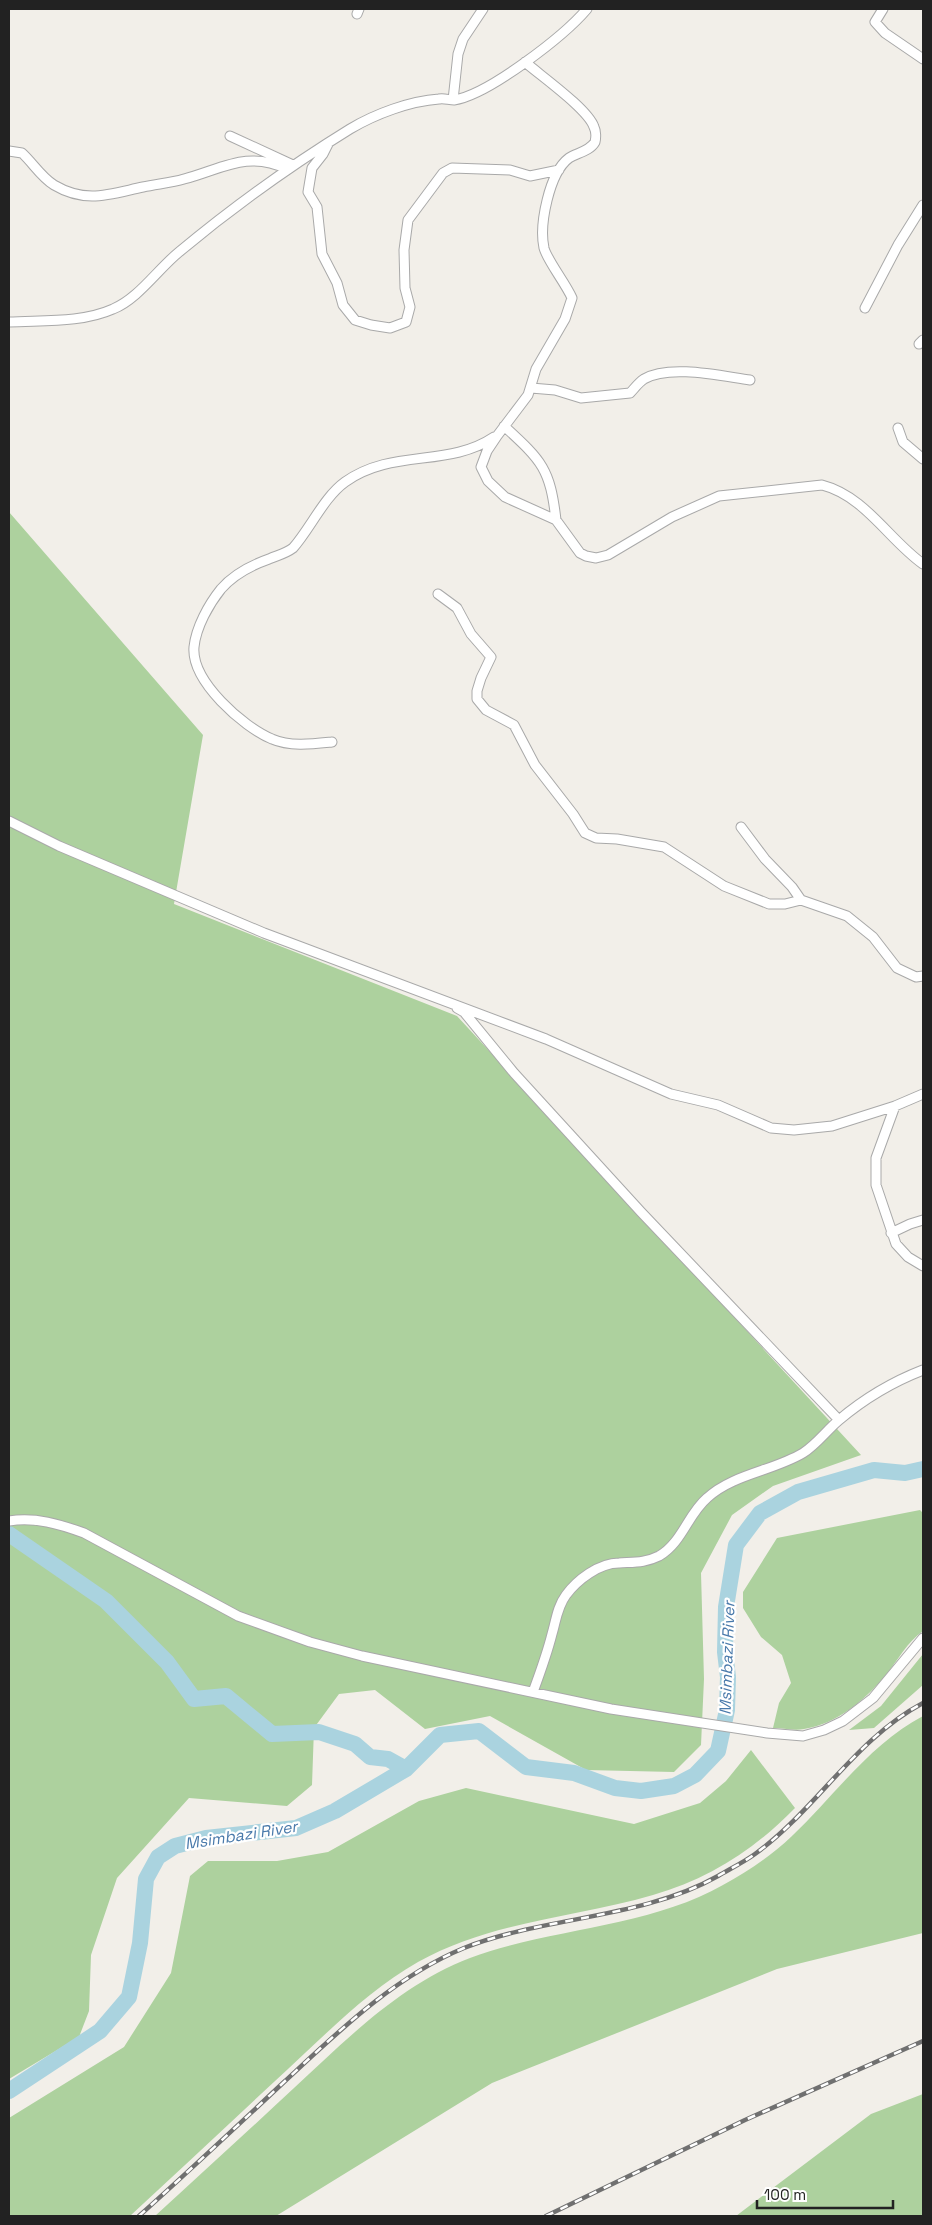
<svg xmlns="http://www.w3.org/2000/svg" width="932" height="2225" viewBox="0 0 932 2225" font-family="'Space Grotesk',sans-serif">
	<style>
		.forest { fill: #add19e }
		.lines { fill: none; stroke-linecap: round; stroke-linejoin: round }
		.river { stroke: #aad3df; stroke-width: 16 }
		.minor-casing { stroke: #a9a9a9; stroke-width: 11 }
		.minor { stroke: #fff; stroke-width: 9 }
		.rail-casing { stroke: #707070; stroke-width: 4.5 }
		.rail { stroke: #fff; stroke-width: 2.5; stroke-dasharray: 8; stroke-linecap: butt }
		.labels { text-anchor: middle; dominant-baseline: central; stroke-width: 4.5; stroke-linejoin: round; paint-order: stroke }
		.water-label { font-size: 16px; font-style: italic; fill: #4a7aab; stroke: #fff }
	</style>
	<rect width="100%" height="100%" fill="#f2efe9"/>
	<path class="forest" d="M9,512L203,735L174,904L457,1016L861,1455L773,1486L732,1515L701,1573L704,1679L701,1745L674,1772L586,1770L490,1716L425,1729L375,1690L339,1694L314,1728L312,1785L287,1806L189,1798L117,1878L91,1955L89,2011L79,2037L9,2079Z
		M920,1510L923,1513V1631C907,1642 898,1660 886,1675C865,1700 837,1724 804,1729C794,1731 783,1728 773,1728L779,1703L791,1683L782,1655L761,1637L743,1608V1592L777,1538Z
		M923,1654V1685L874,1728L849,1730L881,1706Z
		M923,1716V1933L777,1969L492,2083L276,2216H155C201,2174 248,2131 294,2088C347,2039 401,1984 470,1958C551,1928 650,1927 723,1885C748,1871 771,1856 792,1836C834,1796 871,1743 923,1716Z
		M751,1750L795,1808C754,1850 709,1879 653,1895C574,1918 491,1921 418,1962C370,1989 329,2031 288,2069C235,2118 183,2167 130,2216H9V2118L124,2047L171,1973L190,1876L208,1861H277L328,1852L419,1801L466,1788L634,1824L700,1803L726,1781Z
		M923,2094V2216H736L871,2114Z"/>
	<g class="lines">
		<path class="river" d="M9,1534L106,1601L167,1662L194,1699L226,1696L272,1734L319,1732L355,1744L370,1757L388,1759L406,1769
			M9,2091L100,2031L129,1997L140,1943L146,1879L158,1857L175,1846L206,1838L296,1828L335,1811L406,1769L440,1735L479,1731L526,1767L574,1773L615,1788L641,1791L674,1786L695,1775L718,1751L727,1710L728,1677L725,1652L726,1607L736,1545L760,1513L798,1492L874,1470L905,1473L923,1469"/>
		<g class="minor-casing">
			<path id="minor" d="M883,9L875,22L885,33L923,59
				M357,14L359,9
				M525,62C541,76 588,109 594,127C596,131 596,138 595,142C590,151 577,153 569,158C549,173 539,225 544,248C547,260 566,284 572,298L565,319L536,369L528,395L497,436L487,451L481,467L488,481L505,497L556,520L580,553L586,556L596,558L608,555L672,517L719,496L822,485C865,496 889,540 923,564
				M453,100L458,54L463,39L483,9
				M230,136L293,165
				M328,144L323,154L312,168L308,192L317,207L322,254L337,283L343,305L355,320L371,325L390,328L406,322L410,307L405,288L404,250L408,220L443,173L452,168L510,170L530,176L559,170
				M9,151L22,153C33,163 41,177 54,185C86,204 110,194 143,187C156,184 171,183 184,179C222,169 247,150 287,169
				M865,308L898,245L923,205
				M9,322C42,320 82,323 113,309C138,299 158,269 179,252C233,207 290,166 350,129C375,114 410,101 439,99C444,98 449,100 454,100C488,95 564,36 587,9
				M919,344L923,340
				M531,388L555,390L581,398L630,393C634,389 638,383 644,379C669,364 721,376 750,380
				M504,426C542,461 550,468 556,520
				M898,428L903,442L923,459
				M438,594L457,608L471,634L491,657L481,678L477,691V699L486,710L514,725L535,765L573,814L585,833L596,838L617,839L664,847L724,886L769,904H785L801,900
				M332,742C313,744 290,747 272,739C243,727 191,681 194,647C196,627 209,604 221,589C233,575 252,565 269,559C278,555 285,554 293,548C310,529 324,497 345,482C393,448 448,468 494,437
				M9,821L59,846L264,933L546,1039L671,1094L718,1105L771,1128L794,1130L832,1126L895,1106L923,1094
				M741,827L765,859L792,887L801,900L847,916L873,937L897,968L916,977L923,976
				M457,1008L464,1012L514,1073L641,1212L839,1420
				M895,1106L876,1158V1185L896,1244L908,1257L923,1266
				M891,1233L910,1224L923,1220
				M9,1521C36,1517 59,1524 84,1533L238,1616L310,1642L362,1656L611,1709L767,1733L803,1736L824,1730L843,1721L873,1698L923,1638
				M533,1692C540,1673 547,1654 552,1634C556,1621 557,1607 566,1595C577,1580 599,1563 619,1563C634,1562 645,1563 659,1556C682,1543 688,1514 707,1498C733,1474 773,1471 803,1453C816,1445 827,1430 839,1420C865,1398 892,1382 923,1370"/>
		</g>
		<use href="#minor" class="minor"/>
		<g class="rail-casing">
			<path id="rail" d="M139,2216C188,2172 236,2127 284,2082C339,2031 394,1977 464,1948C545,1916 642,1919 718,1876C730,1869 744,1862 755,1854C816,1810 855,1739 923,1703
				M546,2216L745,2120L923,2041"/>
		</g>
		<use href="#rail" class="rail"/>
	</g>
	<g class="labels">
		<g class="water-label">
			<text transform="translate(727 1658) rotate(-88)">Msimbazi River</text>
			<text transform="translate(241 1835) rotate(-9)">Msimbazi River</text>
		</g>
	</g>
	<rect width="932" height="2225" fill="none" stroke="#222222" stroke-width="20"/>
	<path d="M757 2200v8h136v-8" fill="none" stroke="#222222" stroke-width="2.5"/>
	<text x="764" y="2200" font-size="15" fill="#222222" stroke="#ffffff" stroke-width="4" paint-order="stroke">100 m</text>
</svg>
